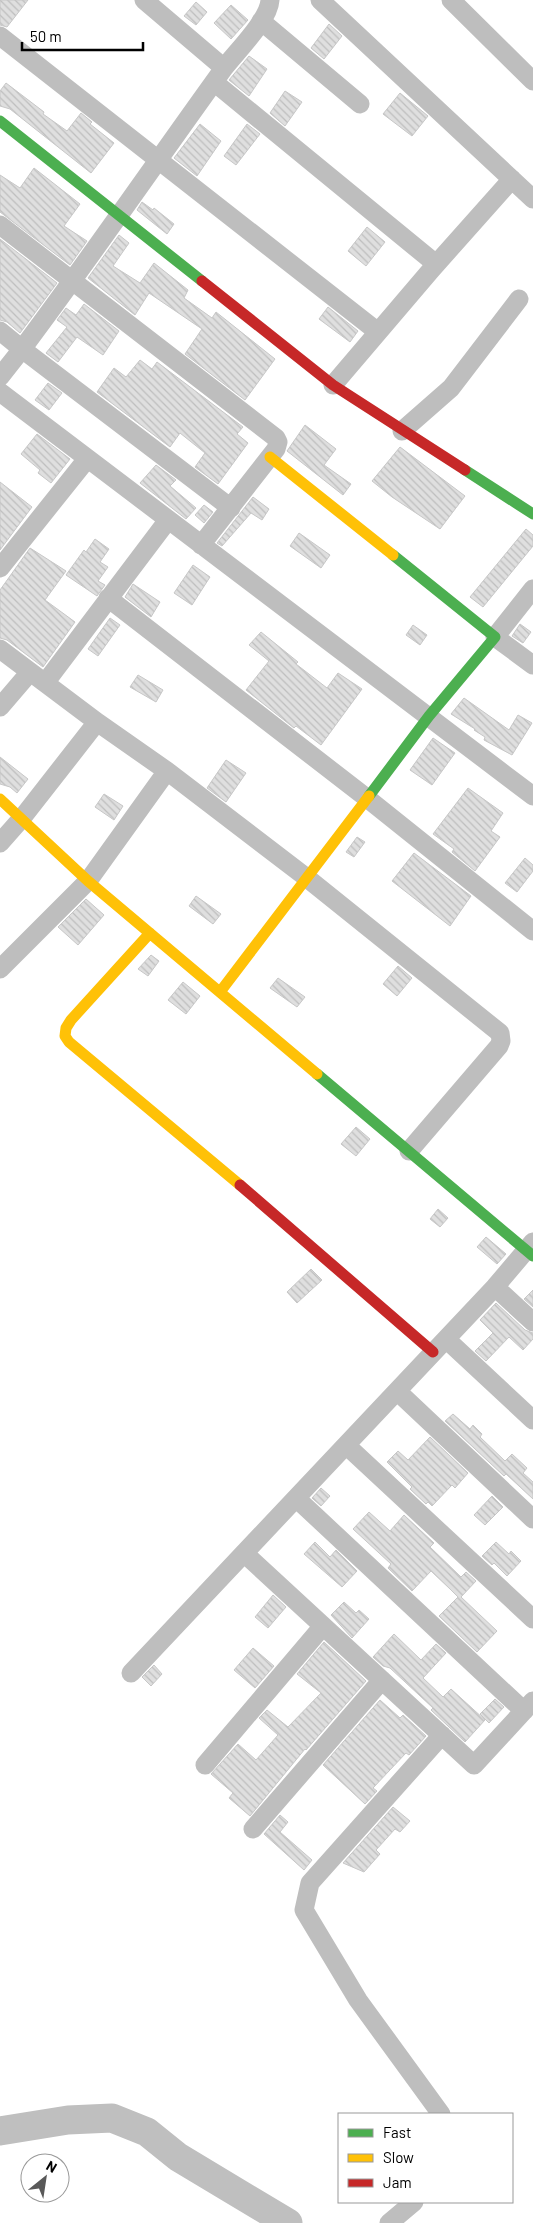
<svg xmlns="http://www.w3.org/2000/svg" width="533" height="2223" viewBox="0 0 533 2223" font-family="Barlow,sans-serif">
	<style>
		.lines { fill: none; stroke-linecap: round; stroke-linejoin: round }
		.river { stroke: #bfbfbf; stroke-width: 29 }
		.building { fill: url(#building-back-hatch); stroke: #c7c7c7 }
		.street { stroke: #bebebe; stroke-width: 19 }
		.fast { stroke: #4caf50; stroke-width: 11 }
		.slow { stroke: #ffc107; stroke-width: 11 }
		.jam { stroke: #c62828; stroke-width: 11 }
	</style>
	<defs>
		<pattern id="building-back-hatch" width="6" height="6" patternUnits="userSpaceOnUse" patternTransform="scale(1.25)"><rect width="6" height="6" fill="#dfdfdf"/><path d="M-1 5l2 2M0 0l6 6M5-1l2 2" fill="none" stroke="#bebebe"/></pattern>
	</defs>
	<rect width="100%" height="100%" fill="#fff"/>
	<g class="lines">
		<path class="river" d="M0,2131L68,2120L112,2118L147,2132L178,2157L288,2223"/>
	</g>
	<path class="building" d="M0,0H28L7,27L0,25Z
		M196,2L207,12L196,25L184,16Z
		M231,5L248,20L231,39L214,23Z
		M329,24L342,36L324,59L311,48Z
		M249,56L267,69L249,96L229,80Z
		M6,83L44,112L43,114L67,131L81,113L92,122L90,124L114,143L91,173L10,109L0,106V91Z
		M285,91L302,102L285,126L270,113Z
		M400,93L428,116L412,136L383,114Z
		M200,124L221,141L197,176L174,158Z
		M247,124L260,134L236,165L224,156Z
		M34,168L80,204L64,226L87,241L70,265L0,212V175L20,188Z
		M142,202L153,210L154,208L174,224L167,234L137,210Z
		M367,227L385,242L366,266L348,251Z
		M119,235L129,243L113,266L140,283L154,263L188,290L184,298L212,318L216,312L275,359L245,400L185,354L202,329L149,293L135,315L88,278Z
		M0,239L57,283L20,333L7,322L0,320Z
		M84,304L119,331L103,355L77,337L58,362L46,353L67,327L57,320L66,308L76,315Z
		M328,307L358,331L350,342L319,319Z
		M140,360L152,369L157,362L243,427L237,434L248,443L218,484L195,467L205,453L180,433L170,447L97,392L114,368L126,377Z
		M48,383L62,393L49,410L35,400Z
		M305,425L336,449L324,465L351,484L343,495L287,451Z
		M37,434L70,459L51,483L38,473L40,470L21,454Z
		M400,447L465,496L440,529L392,497L372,481Z
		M156,465L176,480L170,486L196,508L186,519L140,483Z
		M0,482L32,507L0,550Z
		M253,497L269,509L262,520L251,513L222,546L217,543Z
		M204,505L213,512L204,523L195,515Z
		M526,529L533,535V546L483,607L470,597Z
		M299,533L330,555L321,568L290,546Z
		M95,539L109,549L100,562L108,567L98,581L105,585L97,596L66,575L84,550L86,552Z
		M30,548L66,571L45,600L75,622L43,667L7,640L0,638V590Z
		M193,565L210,577L192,605L174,593Z
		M133,584L160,602L151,617L125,597Z
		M110,618L120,625L98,656L88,649Z
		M520,624L531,632L523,643L512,636Z
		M413,625L427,635L420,645L406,635Z
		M261,632L298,662L296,664L327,688L338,673L362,689L321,745L296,726L294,728L246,690L269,661L249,645Z
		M138,675L163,690L156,702L130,687Z
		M464,698L509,730L518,715L532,723L512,755L484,740L485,737L474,730L475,729L451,714Z
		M433,738L455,753L432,785L410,770Z
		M0,757L28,779L17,793L10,787L0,784Z
		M226,760L246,773L226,802L207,788Z
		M468,788L503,813L491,831L500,837L475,871L452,852L454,849L433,834Z
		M104,794L123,806L114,820L95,807Z
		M357,837L365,842L354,857L346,852Z
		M414,853L471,896L450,926L392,881Z
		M525,858L533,865V871L517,892L505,883Z
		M196,896L221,914L213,924L189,906Z
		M86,899L104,915L78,945L58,927Z
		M151,955L159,961L148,976L138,969Z
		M398,966L412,978L397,996L383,984Z
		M278,978L305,997L297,1007L270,988Z
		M183,982L200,996L186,1014L168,1000Z
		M356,1127L370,1139L356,1156L341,1144Z
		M438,1209L448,1218L440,1227L430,1219Z
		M486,1237L506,1254L497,1264L477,1247Z
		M311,1269L322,1280L297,1303L287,1292Z
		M533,1290V1307L524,1299Z
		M496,1303L525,1330L533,1333V1339L523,1350L509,1337L486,1361L475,1351L493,1333L480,1320Z
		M453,1414L470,1429L473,1425L482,1434L480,1437L505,1461L512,1454L527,1468L523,1473L533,1482V1499L506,1474L504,1476L445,1421Z
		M430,1437L468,1473L455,1488L452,1485L432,1506L428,1502L426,1504L410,1489L412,1487L387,1462L398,1451L408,1460Z
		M321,1488L330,1496L321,1506L312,1498Z
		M492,1496L503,1507L485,1525L474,1515Z
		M369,1512L390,1531L404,1515L434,1543L430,1547L461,1577L466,1572L476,1581L461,1597L497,1631L477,1652L439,1616L458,1597L450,1589L431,1571L412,1591L388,1568L391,1564L353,1529Z
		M315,1542L330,1557L336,1550L357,1571L342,1587L304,1554Z
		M496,1542L509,1554L511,1551L521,1561L507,1576L494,1563L492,1565L482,1556Z
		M273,1595L286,1607L268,1628L255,1617Z
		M344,1602L356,1613L359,1610L369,1619L352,1638L331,1615Z
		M394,1634L421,1660L436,1644L446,1653L423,1678L443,1697L451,1689L485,1720L465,1742L431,1710L433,1708L390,1668L383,1666L373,1657Z
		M324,1642L366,1681L306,1750L305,1749L250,1816L229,1798L233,1793L211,1774L238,1744L256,1760L278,1735L259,1718L267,1710L288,1727L321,1693L297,1674Z
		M253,1648L274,1666L255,1688L234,1670Z
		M154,1665L162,1674L151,1686L142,1677Z
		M495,1699L504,1707L489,1723L480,1714Z
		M380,1700L400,1718L403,1715L426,1736L409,1755L406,1753L373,1788L377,1791L365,1804L323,1765Z
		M393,1807L410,1821L400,1832L395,1829L376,1850L380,1854L364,1872L343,1863Z
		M280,1815L288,1822L280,1832L312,1860L304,1870L264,1834Z"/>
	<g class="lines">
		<path class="street" d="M144,0L224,68
			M320,0L533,199
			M451,0L533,81
			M261,21L360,104
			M0,36L378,332
			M214,82L436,264
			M0,225L276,438L278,442L276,449L201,545
			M0,331L22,349C91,257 156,162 224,68C236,52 269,20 270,0
			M0,377L22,349L231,508
			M333,385L431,270L512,179
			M0,392L533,796
			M402,431L451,388L519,299
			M0,568L87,459
			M533,589L495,637L533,665
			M108,598L368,799L533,931
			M0,649L97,722L22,818L0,843
			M45,683L168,520
			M0,707L30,672
			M97,722L167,771L307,878L500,1033L501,1041L499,1046L409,1151
			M0,969L88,881L167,771
			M495,1287L533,1322
			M446,1339L533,1420
			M397,1391L533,1519
			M346,1445L533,1619
			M296,1498L524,1711
			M244,1553L474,1765L533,1701
			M131,1673L495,1287L533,1242
			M205,1765L323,1626
			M253,1829L382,1680
			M441,2114L358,2000L304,1910L310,1883L442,1735
			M389,2223L414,2202"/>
		<path class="fast" d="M0,121L202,281
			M465,470L533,514
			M369,796L429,716L495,637L393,555
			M317,1074L533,1256"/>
		<path class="slow" d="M270,457L393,555
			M0,799L88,881L317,1074
			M150,933L71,1020L66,1028L65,1036L69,1042L240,1185
			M220,992L369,796"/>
		<path class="jam" d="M202,281L333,385L465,470
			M240,1185L433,1352"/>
	</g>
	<rect x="338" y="2113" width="175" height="90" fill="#ffffff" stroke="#999999"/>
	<rect x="348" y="2129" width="25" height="8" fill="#4caf50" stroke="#999999"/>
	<text x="383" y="2138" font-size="15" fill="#000000">Fast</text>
	<rect x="348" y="2154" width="25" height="8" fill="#ffc107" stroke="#999999"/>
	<text x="383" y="2163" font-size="15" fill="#000000">Slow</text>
	<rect x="348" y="2179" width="25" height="8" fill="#c62828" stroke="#999999"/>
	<text x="383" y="2188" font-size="15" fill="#000000">Jam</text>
	<g transform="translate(45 2178) rotate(30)"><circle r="24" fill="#ffffff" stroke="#999999"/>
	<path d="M0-4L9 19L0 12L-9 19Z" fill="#595959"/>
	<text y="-8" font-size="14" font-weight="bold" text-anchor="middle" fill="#000000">N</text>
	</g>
	<path d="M22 42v8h121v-8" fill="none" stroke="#000000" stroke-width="2.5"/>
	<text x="30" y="42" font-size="15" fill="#000000" stroke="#ffffff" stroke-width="4" paint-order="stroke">50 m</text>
</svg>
